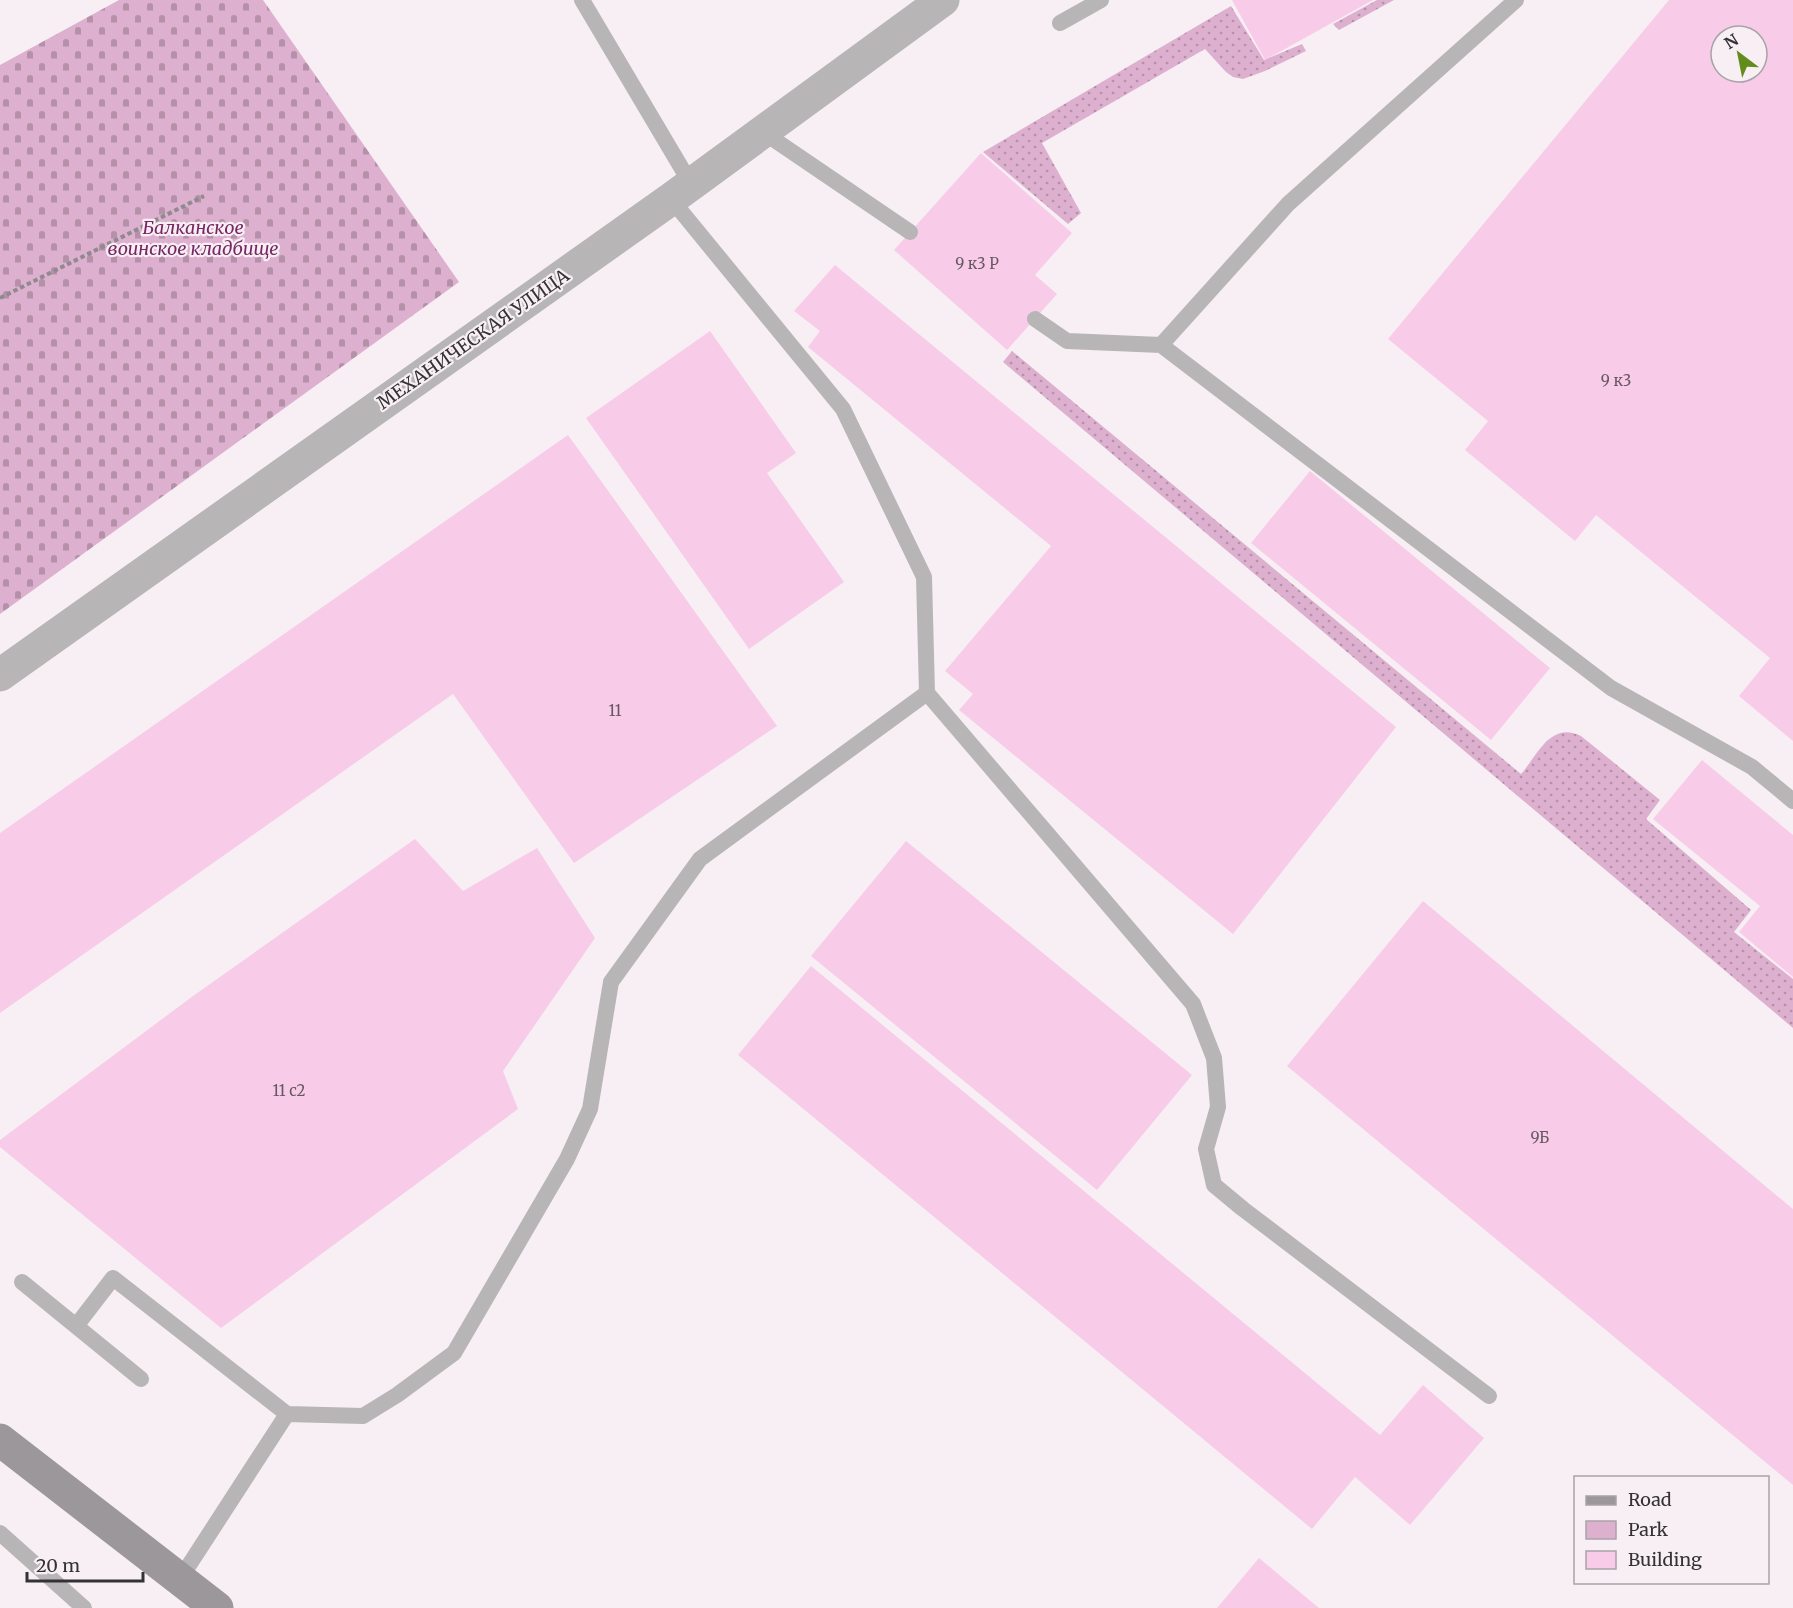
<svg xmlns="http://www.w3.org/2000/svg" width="1793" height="1608" viewBox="0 0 1793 1608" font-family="Merriweather,serif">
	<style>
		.green { fill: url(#green-dots) }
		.cemetery { fill: url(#cemetery-stones) }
		.building { fill: #f8cce9; fill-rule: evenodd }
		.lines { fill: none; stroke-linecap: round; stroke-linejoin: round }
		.path { stroke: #8f8a8e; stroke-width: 4; stroke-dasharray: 4.5 3; stroke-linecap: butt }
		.lane { stroke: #b8b5b7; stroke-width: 16 }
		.street { stroke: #b8b5b7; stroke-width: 33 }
		.secondary { stroke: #9c979a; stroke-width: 33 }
		.labels { text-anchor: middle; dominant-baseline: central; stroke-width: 4.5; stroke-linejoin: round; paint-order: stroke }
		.number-label { font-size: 15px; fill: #665861 }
		.park-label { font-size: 18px; font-style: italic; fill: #772764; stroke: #f7eff4 }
		.street-label { font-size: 18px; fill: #353234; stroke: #f7eff4 }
	</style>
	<defs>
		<pattern id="green-dots" width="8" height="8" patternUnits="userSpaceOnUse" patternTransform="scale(1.5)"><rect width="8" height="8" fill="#deb0cf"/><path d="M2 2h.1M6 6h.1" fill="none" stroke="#b590a9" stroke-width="1.8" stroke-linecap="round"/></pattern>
		<pattern id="cemetery-stones" width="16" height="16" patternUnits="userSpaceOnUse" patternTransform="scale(1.5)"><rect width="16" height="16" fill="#deb0cf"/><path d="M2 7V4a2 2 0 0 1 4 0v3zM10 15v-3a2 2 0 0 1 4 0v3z" fill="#b590a9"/></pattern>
	</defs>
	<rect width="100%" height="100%" fill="#f7eff4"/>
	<path class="green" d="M1377,0H1394L1339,30L1333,24Z
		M1231,6L1264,60L1302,44L1306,51L1265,71L1243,79L1233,77L1226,72L1205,49L1042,143L1081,213L1068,224L983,152Z
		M1012,351L1521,774C1538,755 1550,721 1581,736L1660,800L1646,819L1751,910L1734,932L1793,979V1028L1003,362Z"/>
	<path class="cemetery" d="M119,0H263L459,282L0,614V65Z"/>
	<path class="building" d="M1232,0H1373L1265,60Z
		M1669,0H1793V741L1739,696L1770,658L1596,515L1575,541L1465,450L1488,421L1388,339ZM1721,36H1757V72H1721Z
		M981,153L1072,233L1035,275L1057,294L1007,350L894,250Z
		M835,265L1396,727L1233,934L959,710L973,694L945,671L1051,546L808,347L820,331L794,311Z
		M710,331L796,453L767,473L844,582L749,649L586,418Z
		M568,435L777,726L574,863L453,694L0,1013V833Z
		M1310,471L1550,668L1491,740L1251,543Z
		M1702,760L1793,835V977L1739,932L1760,906L1653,819Z
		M415,839L463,891L537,848L595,938L503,1071L518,1109L221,1328L0,1147V1140L193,996Z
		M906,841L1192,1075L1097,1190L811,956Z
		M1423,901L1793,1209V1485L1287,1066Z
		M811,966L1380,1435L1423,1385L1484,1438L1410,1525L1355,1477L1312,1529L738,1055Z
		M1259,1558L1319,1608H1217Z"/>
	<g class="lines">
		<path class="path" d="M0,298L204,196"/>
		<path class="lane" d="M582,0L691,184
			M1516,0L1288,204L1161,345L1611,688L1752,767L1793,801
			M1060,23L1101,0
			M763,132L910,232
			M1035,319L1067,341L1161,345
			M927,693L1193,1004L1214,1058L1218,1107L1206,1149L1214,1185L1243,1209L1489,1396
			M22,1282L141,1379
			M76,1326L113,1278L287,1414
			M0,1533L84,1608
			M180,1579L287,1414L363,1416L397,1395L454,1353L567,1159L590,1109L611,982L700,859L927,693L924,577L843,409L671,199"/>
		<path class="street" d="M0,675L671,199L943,0"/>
		<path class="secondary" d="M0,1440L217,1608"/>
	</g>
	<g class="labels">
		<g class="number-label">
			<text x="977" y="263">9 к3 Р</text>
			<text x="1616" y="380">9 к3</text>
			<text x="615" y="710">11</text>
			<text x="289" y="1090">11 с2</text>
			<text x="1540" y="1137">9Б</text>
		</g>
		<g class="park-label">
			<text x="193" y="227">Балканское<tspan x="193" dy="21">воинское кладбище</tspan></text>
		</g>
		<g class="street-label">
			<text transform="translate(473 339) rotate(-35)">МЕХАНИЧЕСКАЯ УЛИЦА</text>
		</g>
	</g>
	<rect x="1574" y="1476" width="195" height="108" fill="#f7eff4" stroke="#a9a3a7" stroke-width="1.5"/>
	<rect x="1586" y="1496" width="30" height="9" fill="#9c979a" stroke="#a9a3a7" stroke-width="1.5"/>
	<text x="1628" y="1506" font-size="18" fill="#353234">Road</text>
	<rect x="1586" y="1521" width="30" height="18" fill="#deb0cf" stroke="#a9a3a7" stroke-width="1.5"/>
	<text x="1628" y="1536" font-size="18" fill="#353234">Park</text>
	<rect x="1586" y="1551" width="30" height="18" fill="#f8cce9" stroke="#a9a3a7" stroke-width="1.5"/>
	<text x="1628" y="1566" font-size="18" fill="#353234">Building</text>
	<g transform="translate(1739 54) rotate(328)"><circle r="28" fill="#f7eff4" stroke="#a9a3a7" stroke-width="1.5"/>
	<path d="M0-4.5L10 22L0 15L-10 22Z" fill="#638d1b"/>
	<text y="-9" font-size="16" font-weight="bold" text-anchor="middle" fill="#353234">N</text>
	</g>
	<path d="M27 1572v9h116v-9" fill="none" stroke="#353234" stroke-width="3"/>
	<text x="36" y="1572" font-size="18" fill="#353234" stroke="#f7eff4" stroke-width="4.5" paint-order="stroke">20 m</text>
</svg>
